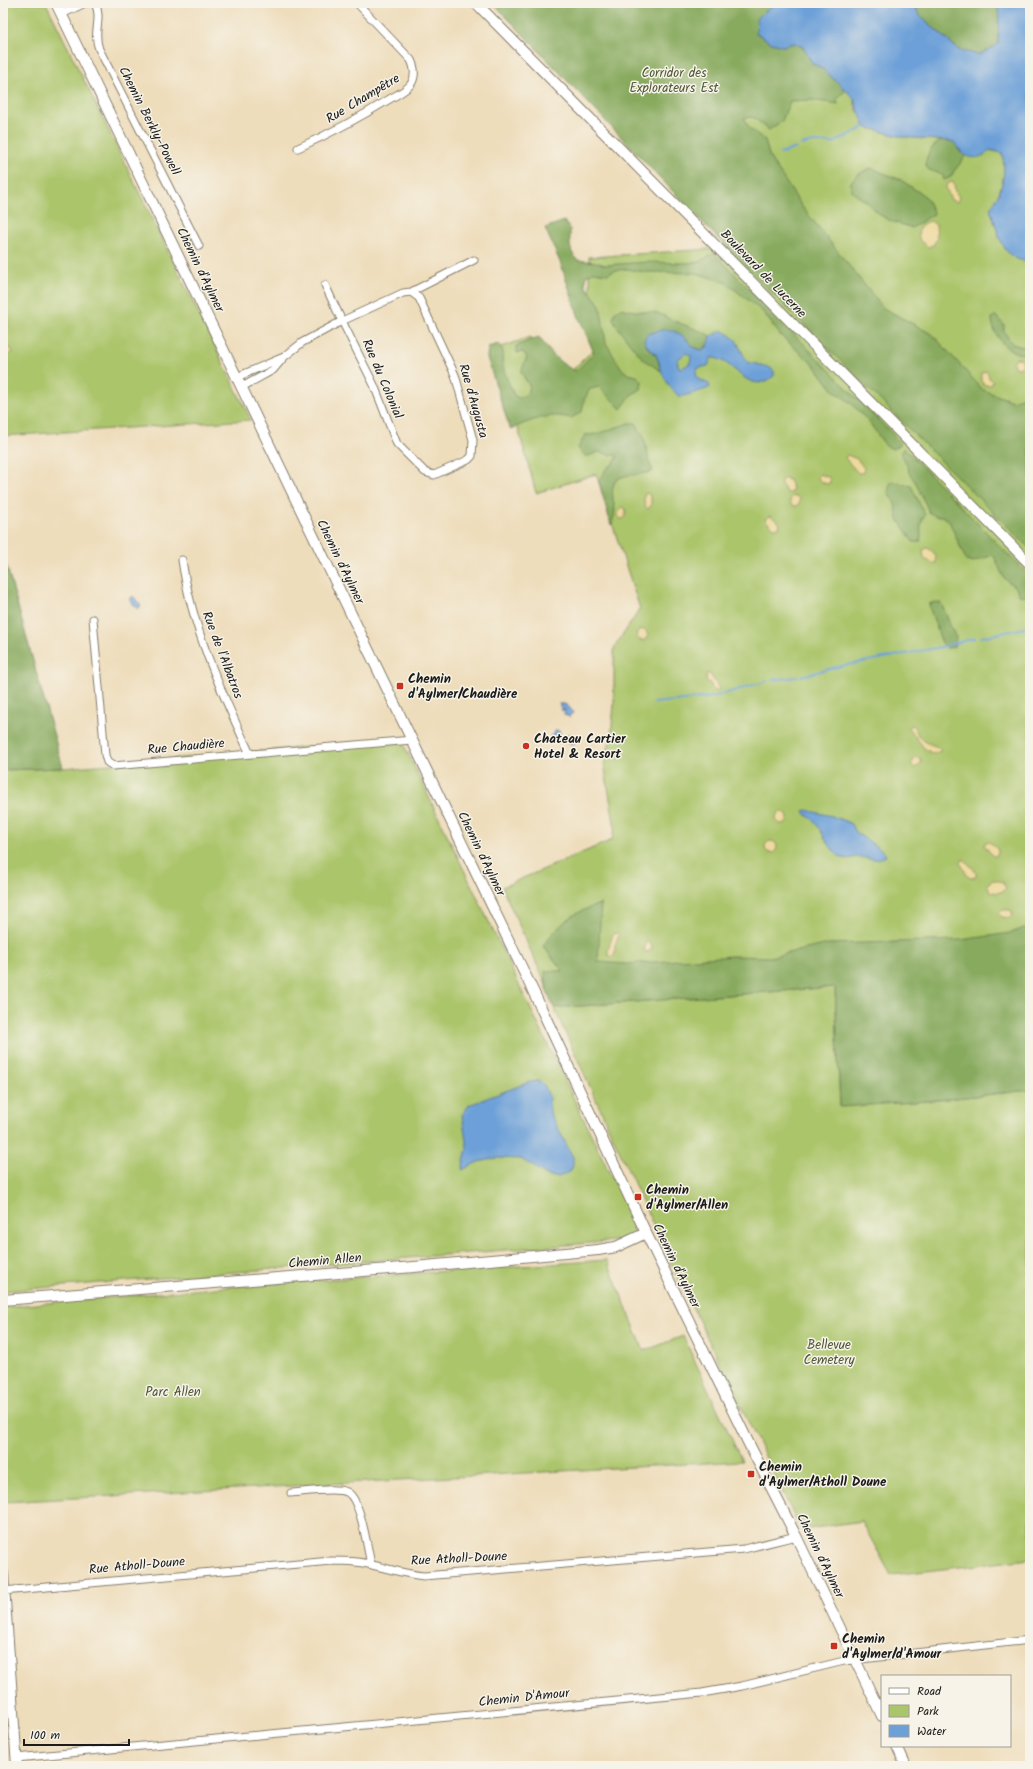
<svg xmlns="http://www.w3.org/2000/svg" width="1033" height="1769" viewBox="0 0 1033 1769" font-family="Kalam,sans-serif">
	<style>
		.green { fill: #abc56b; stroke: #647044 }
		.forest { fill: #88aa5f; stroke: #52633e }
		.sand { fill: #eeda9e; stroke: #857b5d }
		.water { fill: #6da0d8; stroke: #445e7a; fill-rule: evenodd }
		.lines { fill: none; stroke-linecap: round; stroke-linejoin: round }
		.stream { stroke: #6da0d8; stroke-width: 2 }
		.street-casing { stroke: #857c6c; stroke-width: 9 }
		.secondary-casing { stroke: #857c6c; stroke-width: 12 }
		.street { stroke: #fff; stroke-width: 7 }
		.secondary { stroke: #fff; stroke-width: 10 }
		.poi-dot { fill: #c8321e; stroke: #f7f3e8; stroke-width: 1.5 }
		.labels { text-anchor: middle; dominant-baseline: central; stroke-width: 3; stroke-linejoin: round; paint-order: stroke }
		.park-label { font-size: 13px; fill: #4e5738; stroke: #f7f3e8 }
		.street-label { font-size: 13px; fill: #1c1c1c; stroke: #f7f3e8 }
		.poi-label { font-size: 13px; font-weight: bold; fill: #1c1c1c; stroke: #f7f3e8; text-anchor: start }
	</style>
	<rect width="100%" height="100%" fill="#f7f3e8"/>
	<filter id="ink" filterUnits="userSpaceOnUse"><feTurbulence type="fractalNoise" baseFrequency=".025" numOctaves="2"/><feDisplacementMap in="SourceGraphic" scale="8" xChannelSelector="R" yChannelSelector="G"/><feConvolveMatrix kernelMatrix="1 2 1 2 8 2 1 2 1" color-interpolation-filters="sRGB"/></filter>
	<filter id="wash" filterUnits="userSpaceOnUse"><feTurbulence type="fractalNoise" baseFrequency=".012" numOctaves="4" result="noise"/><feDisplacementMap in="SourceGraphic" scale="16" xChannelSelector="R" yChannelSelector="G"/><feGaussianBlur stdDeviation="0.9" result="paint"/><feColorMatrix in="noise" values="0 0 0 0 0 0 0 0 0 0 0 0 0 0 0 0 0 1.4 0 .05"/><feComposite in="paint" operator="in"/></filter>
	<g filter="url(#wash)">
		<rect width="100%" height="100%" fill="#edb"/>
		<path class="green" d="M3,3H46L251,420L3,436Z
			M837,81L853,97L857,111L882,132L903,137L948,141L984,156L990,150L1002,153C1007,174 1002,192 990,209L999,235L1030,261V943L547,987L502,887L612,840L615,828L604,764L611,737L614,704V648L640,609L596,474L536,493L496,349L530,337L565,377L593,350L589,257L727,248L725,180L749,97Z
			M401,739L637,1230L628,1240L3,1291V770L63,768Z
			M835,987L840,1106L928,1101L1030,1090V1559L891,1575L861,1521L801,1530L665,1251L554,1008Z
			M607,1260L644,1351L683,1336L742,1461L4,1502L3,1307L249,1285Z"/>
		<path class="forest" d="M493,3H782L772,6L756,33L772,43L783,46L794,43L803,47L812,63L824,70L846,90L837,99L838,104L811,100L790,101L782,121L769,130L753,117L744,118L749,128L765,140L770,158L803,208L883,308L932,334L983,390L1012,401L1030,395V549L727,248Z
			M913,3H997L999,15L998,44L979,55L959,50L920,16Z
			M942,140L954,142L960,152L965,155C962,164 954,168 951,177L944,180L942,174L929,170L925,165C927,153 932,146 942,140Z
			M871,168L901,180L926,197L934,214L912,228C906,225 898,224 891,221C882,218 874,209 867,202C863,199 858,197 854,193C843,181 861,172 871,168Z
			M564,221L570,228C570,241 568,250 577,260L596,262L605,265L647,262L685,263L699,262L714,253L901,443L893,449L886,446L868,421L851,403L834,391L815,366L781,336L762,311L725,282L696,273L644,272L627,269L613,271L608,274L593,272L587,275L585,285L600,305L606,343L615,358L622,369L628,374L637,376L642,381L641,389L631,395L621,409L599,387L590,389L584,400L582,412L571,418C547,412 532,421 510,429L487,358L488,347L499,344L503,351C500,366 508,382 514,395L518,398L526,395L530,387L521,372L527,357L523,352L517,353L516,346L539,337C549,351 560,365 576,371L594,353L578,315L560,262L545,228Z
			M621,308C633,312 644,311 656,313C663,314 666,318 672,320C686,326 698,329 711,336L710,343L702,350L693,347L686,338L646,346L657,357L661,371L644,360L632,346L616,325L613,318L615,312Z
			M995,315L1004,325V331L1012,344L1023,347L1030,339V353C1011,359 992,336 992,318Z
			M629,423H636L644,437L649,462L653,471C643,475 632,474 622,477C610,481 612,494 614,504C616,509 614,519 611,525L599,482L606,469L614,463L618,456L598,452L586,457L578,448L585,435L597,434Z
			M904,448L1030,577V599L1027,596L1019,595C1017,584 1009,585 1003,576C999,569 998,562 993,555L973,562L966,560L949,521L943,516H935L929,512L916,483L909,473L908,466L901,454Z
			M891,481L911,486L925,515C917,527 923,531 920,542H913L898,519L895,504L888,492Z
			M3,553L63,768L3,770Z
			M935,602L941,603C947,615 950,627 956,638L954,647L947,648L942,643L930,609L929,604Z
			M601,904L598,962L626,964L733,956L770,957L829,944L960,940L1011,933L1030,926V1090L928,1101L840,1107L835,987L554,1008L546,988L545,971H563L543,946C560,923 573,912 601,904Z"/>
		<path class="sand" d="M952,182L954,183L955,191L959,197L957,202L951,200L946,188L947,184Z
			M931,221L936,225L937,239L933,245L928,247L920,241C916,231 920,223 931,221Z
			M3,313L6,314L8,319V327L5,329H3Z
			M3,347L11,349L13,353L3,356Z
			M1013 363a5 5 0 1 1 10 0a5 5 0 1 1-10 0Z
			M987,371L989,378L993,381L991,385H984L981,380V373Z
			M847,455L857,459L864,468L863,473H858L845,458Z
			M820,474L830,478V483L826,484L819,480L818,476Z
			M785,478L789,480L793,489L791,493H787L781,484V480Z
			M648,493L651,498V505L648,509C643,506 644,498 645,494Z
			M790 501a5 5 0 1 1 10 0a5 5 0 1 1-10 0Z
			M621,508L623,507L626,510L625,517L623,519L619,518L617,516Z
			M770,516L779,522L780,527L774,528L767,522L765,519Z
			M927,548C933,550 938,557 936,564L924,559L923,550Z
			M636.5 635a5.5 5.5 0 1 1 11 0a5.5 5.5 0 1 1-11 0Z
			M707,673L710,674L719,688L717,691L713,690L710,683L706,681Z
			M911,725C916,727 916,733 920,738C925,745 938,744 941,751L933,754L924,748L909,728Z
			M916,757L921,758V764L915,768L911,764Z
			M776 818a6 6 0 1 1 12 0a6 6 0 1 1-12 0Z
			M765 847a6 6 0 1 1 12 0a6 6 0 1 1-12 0Z
			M986,842C992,842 997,847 998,852L996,856H993L984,845Z
			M962,860H965L976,872V876L972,878L968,877L961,864Z
			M993,880L1003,882L1006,888C1002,894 995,893 990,891L987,884Z
			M1002,910H1011L1013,915L1009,918L1002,917L999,914Z
			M617,933L619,935L615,945V955L611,957L608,955V950L613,934Z
			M646,941L652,945V949L648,952L644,951Z"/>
		<path class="water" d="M782,3H913L920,16L959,50L979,55L998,44L999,15L997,3H1030V261C1000,262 999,231 990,209C1002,192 1007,173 1002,153L990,150C982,158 972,161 962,153C959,150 957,146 954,142L948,141L903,137L865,127L853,97L824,70L812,63L803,47L794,43L783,46L772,43L756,33L757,18L772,6Z
			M666,329C673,330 679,333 684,337C690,342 692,349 702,350L708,346L711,336L723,330L736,340L747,362L769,367L774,371V376C747,399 733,356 711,358L708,366L698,368L696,373L698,379L709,384L710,387C707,390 686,395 681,397C673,393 664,379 661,370C660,366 659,361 657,357C654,350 646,348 644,340L647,334ZM686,353L691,356L690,363L682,368L679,367L677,360Z
			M133,596L141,606L137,609L129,599Z
			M559,704C567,703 570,707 573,713L569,716L570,717L564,715L565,709L562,711Z
			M556,730L559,731L561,736L558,739L553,740L550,736L554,734Z
			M567,734L575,736L574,745L569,743L568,740L564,741Z
			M806,810L832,816L850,823L857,833L884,852L886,856C874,862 869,858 859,857C853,857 849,860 843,858C832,855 822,831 815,822C812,817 806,817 804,811Z
			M539,1081L545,1086L549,1097L550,1113L573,1157V1166L570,1172L558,1177H550L521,1159L497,1158L478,1162L462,1170L467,1148L462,1115L469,1105L529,1082Z"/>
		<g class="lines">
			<path class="stream" d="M801,145L813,142L833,143L865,127
				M780,154L796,148
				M981,637L1030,627
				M801,676L837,667L941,647L975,638
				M772,680L797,677
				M654,703L713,697L767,681"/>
		</g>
	</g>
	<g filter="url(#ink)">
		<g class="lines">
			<g class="street-casing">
				<path id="street" d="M95,3C103,20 92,31 99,49L199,246
					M62,14L85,3
					M298,148C329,134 359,118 388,100C396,95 406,91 411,84C416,76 415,68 411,60L357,3
					M411,292L474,260
					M237,377L284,357
					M242,387L273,370L284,357L303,342L342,321L403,293L411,292L419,298L455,375L473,440L472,456L468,460L434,475L425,472L397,444L374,385L340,317L325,285
					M182,560C192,629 221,691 250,754
					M93,619L105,755L107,762L113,766L412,740
					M291,1493C305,1492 334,1487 347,1492C361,1499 367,1548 371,1564
					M3,1591L331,1561C345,1561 359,1561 372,1565C390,1569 405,1574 424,1576L744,1549L796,1536
					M16,1758L702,1693L742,1686L844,1661L1030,1640"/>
			</g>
			<g class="secondary-casing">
				<path id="secondary" d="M56,3L535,995L646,1233L748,1442L796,1536L882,1716
					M476,3L1030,564
					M3,1300L414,1267L598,1250L616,1247L646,1233
					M3,1573L17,1766
					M897,1746L906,1766"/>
			</g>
			<use href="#street" class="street"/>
			<use href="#secondary" class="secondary"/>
		</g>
	</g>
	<g class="poi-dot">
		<rect x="396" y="682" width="8" height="8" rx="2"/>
		<circle cx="526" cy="746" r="4"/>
		<rect x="634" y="1193" width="8" height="8" rx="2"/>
		<rect x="747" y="1470" width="8" height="8" rx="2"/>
		<rect x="830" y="1642" width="8" height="8" rx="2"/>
	</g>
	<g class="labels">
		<g class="park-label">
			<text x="674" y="73">Corridor des<tspan x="674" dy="15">Explorateurs Est</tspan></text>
			<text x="829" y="1345">Bellevue<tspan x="829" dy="15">Cemetery</tspan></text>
			<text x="173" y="1392">Parc Allen</text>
		</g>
		<g class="street-label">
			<text transform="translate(363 99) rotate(-31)">Rue Champêtre</text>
			<text transform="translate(149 121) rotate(63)">Chemin Berkly-Powell</text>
			<text transform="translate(200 270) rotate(64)">Chemin d'Aylmer</text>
			<text transform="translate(763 274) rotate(46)">Boulevard de Lucerne</text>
			<text transform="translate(382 379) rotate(67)">Rue du Colonial</text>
			<text transform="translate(473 401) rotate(74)">Rue d'Augusta</text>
			<text transform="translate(340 562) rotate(64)">Chemin d'Aylmer</text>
			<text transform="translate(222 655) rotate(69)">Rue de l'Albatros</text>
			<text transform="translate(186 747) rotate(-5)">Rue Chaudière</text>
			<text transform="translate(481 854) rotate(64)">Chemin d'Aylmer</text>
			<text transform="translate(325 1261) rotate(-5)">Chemin Allen</text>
			<text transform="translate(676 1266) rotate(64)">Chemin d'Aylmer</text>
			<text transform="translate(820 1556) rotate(64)">Chemin d'Aylmer</text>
			<text transform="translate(459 1559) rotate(-3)">Rue Atholl-Doune</text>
			<text transform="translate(137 1566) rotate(-5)">Rue Atholl-Doune</text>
			<text transform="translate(524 1698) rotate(-6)">Chemin D'Amour</text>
		</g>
		<g class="poi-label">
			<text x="408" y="679">Chemin<tspan x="408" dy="15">d'Aylmer/Chaudière</tspan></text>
			<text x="534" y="739">Chateau Cartier<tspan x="534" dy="15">Hotel &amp; Resort</tspan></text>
			<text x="646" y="1190">Chemin<tspan x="646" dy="15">d'Aylmer/Allen</tspan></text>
			<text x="759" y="1467">Chemin<tspan x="759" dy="15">d'Aylmer/Atholl Doune</tspan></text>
			<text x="842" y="1639">Chemin<tspan x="842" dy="15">d'Aylmer/d'Amour</tspan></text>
		</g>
	</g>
	<rect width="1033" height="1769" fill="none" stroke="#f7f3e8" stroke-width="16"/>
	<rect x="881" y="1675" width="130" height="72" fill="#f7f3e8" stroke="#9f9d96"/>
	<rect x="889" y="1688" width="20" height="6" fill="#ffffff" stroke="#9f9d96"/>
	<text x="917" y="1695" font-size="12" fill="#1c1c1c">Road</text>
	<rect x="889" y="1705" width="20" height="12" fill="#abc56b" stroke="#9f9d96"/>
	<text x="917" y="1715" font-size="12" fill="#1c1c1c">Park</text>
	<rect x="889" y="1725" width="20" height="12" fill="#6da0d8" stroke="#9f9d96"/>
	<text x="917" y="1735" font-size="12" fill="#1c1c1c">Water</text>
	<path d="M24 1739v6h105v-6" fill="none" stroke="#1c1c1c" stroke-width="2"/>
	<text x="30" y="1739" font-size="12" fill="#1c1c1c" stroke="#f7f3e8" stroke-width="3" paint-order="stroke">100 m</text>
</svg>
